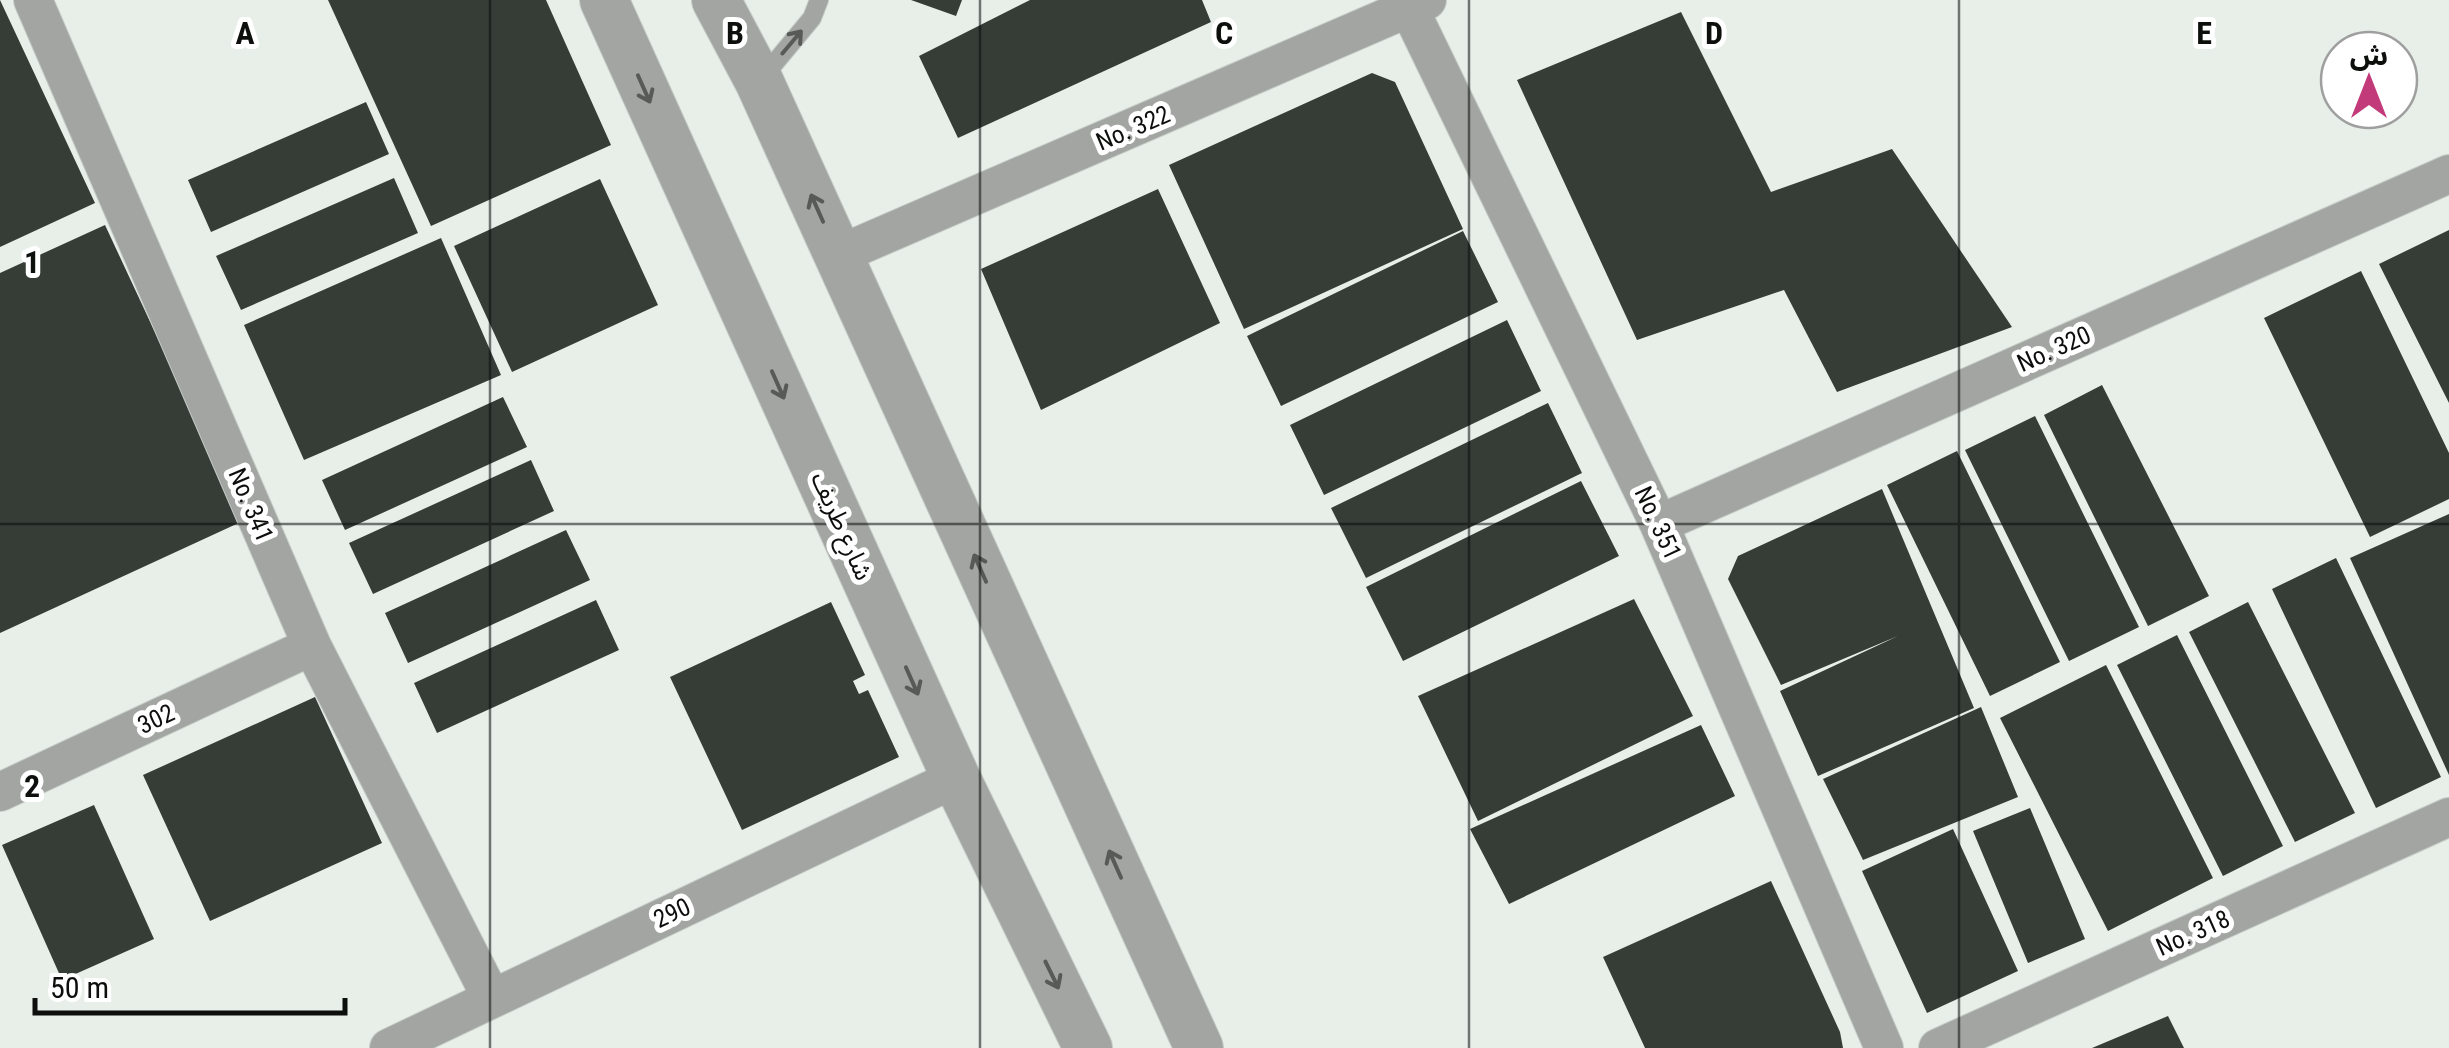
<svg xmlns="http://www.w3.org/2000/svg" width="2449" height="1048" viewBox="0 0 2449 1048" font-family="'Roboto Condensed','Noto Sans Arabic',sans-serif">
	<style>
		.building { fill: #363c36 }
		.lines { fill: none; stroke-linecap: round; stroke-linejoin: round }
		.service-casing { stroke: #c4cbc5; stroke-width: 20 }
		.minor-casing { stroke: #c4cbc5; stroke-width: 40 }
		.tertiary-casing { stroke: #c4cbc5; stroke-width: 50 }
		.service { stroke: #a2a5a2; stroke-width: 18 }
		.minor { stroke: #a2a5a2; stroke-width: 38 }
		.tertiary { stroke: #a2a5a2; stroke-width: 48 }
		.oneway { stroke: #585a58 }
		.grid { fill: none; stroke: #0d0f0d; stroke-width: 2.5; stroke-opacity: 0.55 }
		.labels { text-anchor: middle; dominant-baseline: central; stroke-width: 10; stroke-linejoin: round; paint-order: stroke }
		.street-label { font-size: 25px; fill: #0d0f0d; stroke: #fff }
		.grid-label { font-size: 32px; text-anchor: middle; font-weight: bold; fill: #0d0f0d; stroke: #fff; stroke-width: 10; stroke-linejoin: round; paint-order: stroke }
	</style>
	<rect width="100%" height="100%" fill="#e7efe8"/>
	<path class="building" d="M0,0L95,203L0,247Z
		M328,0H546L611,145L431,226Z
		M911,0H962L956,16Z
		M1030,0H1202L1211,22L958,138L919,56Z
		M1681,12L1771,192L1892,149L2012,327L1837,392L1784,290L1637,340L1517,80Z
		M1372,73L1395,82L1463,229L1244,329L1169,165Z
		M366,102L389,154L211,232L188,180Z
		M394,178L418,233L241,310L216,256Z
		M600,179L658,305L512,372L454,246Z
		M1158,189L1220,323L1041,410L981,269Z
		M105,225L243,521L0,633V273Z
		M2449,230V403L2379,264Z
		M1463,231L1498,302L1281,406L1247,336Z
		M441,238L501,375L304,460L244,325Z
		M2361,271L2449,453V499L2370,537L2264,318Z
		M1507,320L1541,391L1324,495L1290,425Z
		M2102,385L2209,596L2148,626L2044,415Z
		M503,397L527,447L345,530L322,480Z
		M1548,403L1582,473L1366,578L1331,508Z
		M2035,416L2139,627L2069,661L1965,450Z
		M1957,451L2060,662L1990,696L1887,485Z
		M531,460L554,511L373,594L349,543Z
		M1581,481L1619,556L1403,661L1366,587Z
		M1882,489L1974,708L1818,776L1780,691L1898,636L1781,685L1728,579L1738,556Z
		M2449,514V775L2350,558Z
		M566,530L590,580L408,663L385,613Z
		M2336,558L2441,777L2376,808L2272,589Z
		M1634,599L1693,716L1478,821L1418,696Z
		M596,600L619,650L437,733L414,683Z
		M831,602L865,675L853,681L859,694L868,690L899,757L742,830L670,677Z
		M2248,602L2355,813L2295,842L2189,632Z
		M2177,635L2283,846L2223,876L2117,665Z
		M2106,665L2213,878L2108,931L2000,718Z
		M315,697L382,843L210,921L143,775Z
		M1981,707L2018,797L1863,860L1823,779Z
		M1701,725L1735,796L1509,904L1470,829Z
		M94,805L154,939L62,980L2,845Z
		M2030,808L2085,939L2028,963L1973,831Z
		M1953,829L2018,971L1927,1013L1862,871Z
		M1771,881L1840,1032L1843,1048H1645L1603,957Z
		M2168,1016L2184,1048H2092Z"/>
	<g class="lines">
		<g class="service-casing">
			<path id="service" d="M763,77L812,18L819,0"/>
		</g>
		<g class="minor-casing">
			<path id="minor" d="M33,0L312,646L492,999
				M1409,8L1659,524L1884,1048
				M838,255L1427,0
				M1659,524L2449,174
				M0,792L312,646
				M389,1048L956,778
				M1938,1048L2449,817"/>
		</g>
		<g class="tertiary-casing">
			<path id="tertiary" d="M604,0L956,778L1088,1048
				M716,0L759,81L1199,1048"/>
		</g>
		<use href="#service" class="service"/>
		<use href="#minor" class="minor"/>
		<use href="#tertiary" class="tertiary"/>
	</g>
	<defs><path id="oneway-shaft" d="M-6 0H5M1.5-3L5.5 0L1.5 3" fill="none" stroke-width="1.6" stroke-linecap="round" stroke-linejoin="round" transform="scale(2.5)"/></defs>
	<g class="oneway">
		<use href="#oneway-shaft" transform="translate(792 42) rotate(-50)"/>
		<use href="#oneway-shaft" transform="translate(644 89) rotate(66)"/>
		<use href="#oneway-shaft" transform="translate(817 208) rotate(-114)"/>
		<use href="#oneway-shaft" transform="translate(778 385) rotate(66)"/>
		<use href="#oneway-shaft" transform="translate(980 568) rotate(-114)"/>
		<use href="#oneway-shaft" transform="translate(912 681) rotate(66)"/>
		<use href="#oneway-shaft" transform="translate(1115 864) rotate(-114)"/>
		<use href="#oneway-shaft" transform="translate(1052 975) rotate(64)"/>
	</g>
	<path class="grid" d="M490,0V1048M980,0V1048M1469,0V1048M1959,0V1048M0,524H2449"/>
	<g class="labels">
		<g class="street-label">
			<text transform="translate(1133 128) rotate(-23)">No. 322</text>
			<text transform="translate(2054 349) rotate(-24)">No. 320</text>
			<text transform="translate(251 505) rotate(67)">No. 341</text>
			<text transform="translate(1658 523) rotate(65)">No. 351</text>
			<text transform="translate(842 526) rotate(66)">شارع طريف</text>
			<text transform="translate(156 719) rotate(-25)">302</text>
			<text transform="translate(672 913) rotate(-25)">290</text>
			<text transform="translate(2193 933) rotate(-24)">No. 318</text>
		</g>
	</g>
	<g class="grid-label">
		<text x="245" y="44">A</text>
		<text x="735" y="44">B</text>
		<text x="1224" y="44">C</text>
		<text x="1714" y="44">D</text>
		<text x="2204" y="44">E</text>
		<text x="32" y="273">1</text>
		<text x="32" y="797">2</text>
	</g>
	<g transform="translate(2369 80)"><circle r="48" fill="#ffffff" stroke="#9e9f9e" stroke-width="2.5"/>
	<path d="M0-8L18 38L0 25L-18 38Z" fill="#c23a79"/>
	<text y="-15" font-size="28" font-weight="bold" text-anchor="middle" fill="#0d0f0d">ش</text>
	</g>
	<path d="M35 998v15h310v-15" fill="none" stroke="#0d0f0d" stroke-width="5"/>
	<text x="50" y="998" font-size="30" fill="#0d0f0d" stroke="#ffffff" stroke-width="8" paint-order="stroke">50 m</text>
</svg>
